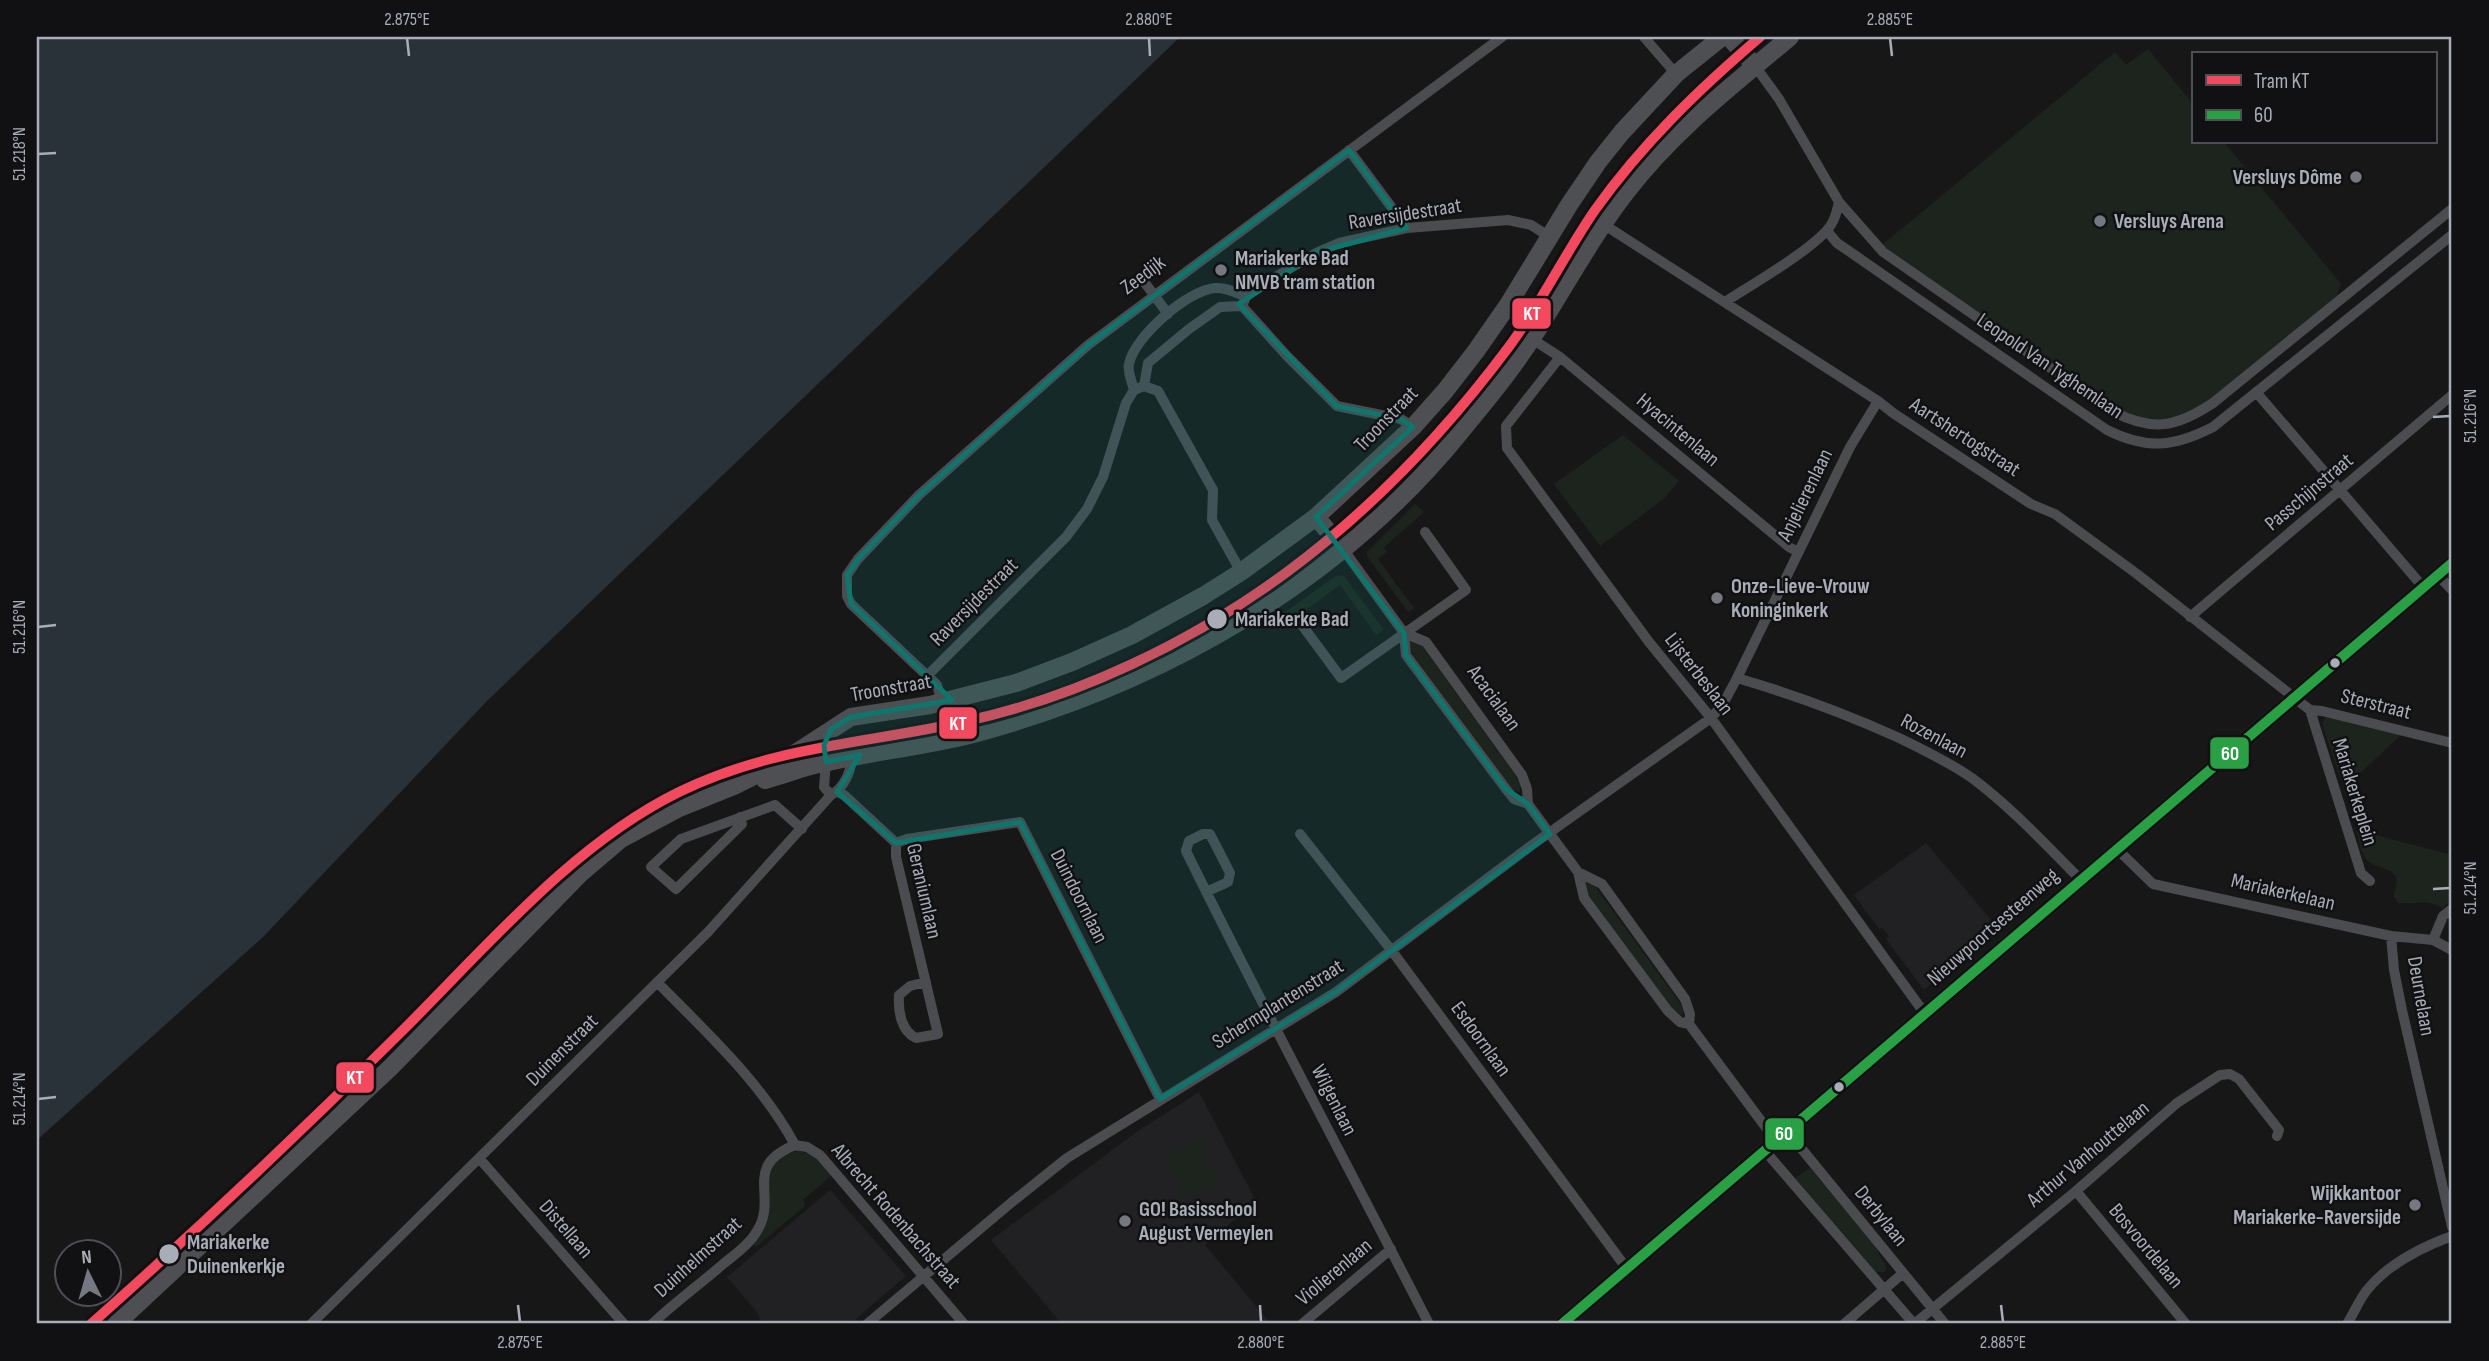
<svg xmlns="http://www.w3.org/2000/svg" width="2489" height="1361" viewBox="0 0 2489 1361" font-family="'Sofia Sans Condensed',sans-serif">
	<style>
		.built { fill: #212123 }
		.green { fill: #1d241e }
		.water { fill: #2a3239 }
		.lines { fill: none; stroke-linecap: round; stroke-linejoin: round }
		.street { stroke: #4b4c50; stroke-width: 10 }
		.secondary { stroke: #4a4a4e; stroke-width: 16 }
		.primary { stroke: #4d4f52; stroke-width: 18 }
		.bus-1-casing { stroke: #111113; stroke-width: 16 }
		.bus-1 { stroke: #2aa044; stroke-width: 10 }
		.tram-1-casing { stroke: #111113; stroke-width: 16 }
		.tram-1 { stroke: #f3495e; stroke-width: 10 }
		.marked { fill: #0f766e; fill-opacity: 0.2; stroke: #0f766e; stroke-width: 5; stroke-linejoin: round }
		.ticks { fill: none; stroke: #a8adb8; stroke-width: 2.5 }
		.poi-dot { fill: #757880; stroke: #111113; stroke-width: 2.5 }
		.stop-dot { fill: #a8adb8; stroke: #111113; stroke-width: 2.5 }
		.labels { text-anchor: middle; dominant-baseline: central; stroke-width: 5; stroke-linejoin: round; paint-order: stroke }
		.poi-label { font-size: 21px; font-weight: bold; fill: #a8adb8; stroke: #111113; text-anchor: start }
		.street-label { font-size: 21px; fill: #a8adb8; stroke: #111113 }
		.stop-label { font-size: 21px; font-weight: bold; fill: #a8adb8; stroke: #111113; text-anchor: start }
		.line-badge { stroke: #111113; stroke-width: 2.5 }
		.badge-label { font-size: 19px; text-anchor: middle; font-weight: bold; fill: #fff }
		.neatline { fill: none; stroke: #a8adb8; stroke-width: 2.5 }
		.ticks-label { font-size: 18px; text-anchor: middle; fill: #a8adb8 }
	</style>
	<rect width="100%" height="100%" fill="#171717"/>
	<path class="built" d="M1926,843L1998,928L1924,990L1886,939L1889,936L1882,927L1879,929L1854,895Z
		M1199,1092L1256,1201L1205,1245L1271,1324H1062L991,1240L1135,1133Z
		M830,1190L906,1276L850,1324H763L756,1311L727,1277Z"/>
	<path class="green" d="M2148,49L2193,104V142H2224L2341,284L2336,298L2202,407L2184,417L2145,421L2118,409L1882,245L2115,52L2126,65Z
		M1623,435L1679,481L1665,498L1600,546L1554,484Z
		M1415,504L1424,512L1384,547L1387,552L1378,559L1414,608L1408,612L1367,556V552Z
		M1337,575L1344,576L1384,630L1376,635L1340,585L1288,623L1281,615Z
		M1408,640L1422,646L1516,776L1520,783V792L1515,791L1508,786L1414,657L1409,648Z
		M2325,717H2329L2401,735L2344,788L2322,724Z
		M2356,830L2452,855V900L2443,908C2424,898 2416,905 2398,903L2393,895C2407,866 2378,871 2368,861C2361,854 2359,840 2356,830Z
		M1585,880L1595,886L1680,1003L1684,1011L1682,1015L1671,1009L1587,894Z
		M1201,1137L1207,1140L1208,1148L1202,1160L1204,1165C1214,1170 1220,1172 1220,1184C1211,1190 1201,1191 1192,1198L1184,1197L1179,1191V1175L1169,1167L1168,1157L1172,1149L1188,1150L1193,1140Z
		M800,1151L815,1156L832,1175L803,1200L806,1205L756,1247L752,1242C758,1236 765,1229 767,1220C774,1192 756,1155 800,1151Z
		M1810,1168L1872,1241L1887,1268L1884,1272H1876L1795,1178Z"/>
	<path class="water" d="M37,37H1180L488,700L264,936L37,1140Z"/>
	<g class="lines">
		<path class="street" d="M1644,37L1676,74
			M1349,150L1407,228
			M1839,202L1883,252L2114,412C2153,432 2177,427 2213,403L2452,209
			M1603,224L1878,401L1893,413L2031,504L2055,514L2137,574L2310,710L2322,711L2452,743
			M1827,231L1837,243L1856,256L2107,430C2147,450 2174,447 2213,427L2452,235
			M1145,283L1168,314
			M1725,302C1748,287 1821,245 1832,223C1836,217 1837,209 1839,202L1779,99L1755,66
			M1242,306L1246,297L1255,289L1318,252L1339,243L1407,228L1508,220L1531,225L1550,237
			M1242,306L1287,356L1337,406L1401,419L1413,427
			M1532,339L1560,357L1789,547L1798,552
			M1560,357L1506,426L1507,448L1649,642L1711,718L1925,1014
			M1144,386L1158,391L1213,490L1212,520L1241,572
			M1144,386L1148,363L1189,329L1220,307L1242,306
			M1134,390C1132,382 1127,371 1129,364C1134,337 1188,290 1215,288C1226,287 1236,293 1246,297
			M2256,392L2423,587
			M1343,549L1404,633L1406,655L1506,789L1514,799L1528,804
			M2438,575L2452,590
			M2190,617L2452,395
			M1302,625L1341,678L1466,590L1425,532
			M1404,633L1426,642L1522,775L1527,789L1528,804L1550,834L1578,872L1602,884L1685,999L1690,1014L1689,1024
			M928,675L1066,537L1087,509L1103,477L1126,403L1134,390L1144,386
			M1737,678C1792,694 1844,713 1897,737C1922,749 1949,762 1972,778C2012,808 2046,845 2081,880
			M942,702L937,685L851,604L847,596V575L858,559L919,495L1088,345L1502,37
			M2310,710L2361,873L2370,881
			M826,762L824,787L831,795
			M837,792L844,795L896,843V857L938,1034L916,1038C901,1031 898,1011 899,995L910,986L926,982
			M740,817L742,824L676,889L651,867L681,839L775,805L802,829
			M1300,834L1392,951L1627,1269
			M896,843L907,839L1020,822L1160,1099
			M2117,849L2153,884L2391,936L2433,940L2452,950
			M1578,872L1584,898L1668,1011L1680,1022L1689,1024L1776,1141
			M1206,892L1228,882L1230,873L1210,834H1203L1189,841L1186,851C1264,1010 1348,1166 1429,1324
			M2391,936L2394,970L2402,1010L2452,1227
			M2433,940L2443,916L2452,909
			M657,982C707,1033 761,1082 795,1145L807,1147L820,1155L964,1324
			M1787,1131L1945,1324
			M1765,1151L1914,1324
			M479,1158L624,1324
			M2076,1191L2186,1324
			M311,1324L708,932L831,795C843,789 852,771 851,758
			M652,1324C674,1303 699,1285 722,1265C734,1255 749,1245 757,1231C779,1196 741,1167 795,1145
			M867,1324L1012,1202L1067,1158L1336,992L1532,845L1711,718L1723,704L1737,678L1850,447L1878,401
			M1302,1324L1391,1249
			M1844,1324L1902,1274
			M1914,1324L2076,1191L2177,1103L2220,1075L2230,1074L2239,1079L2279,1130L2277,1136
			M2347,1324C2354,1313 2359,1300 2367,1290C2388,1264 2422,1247 2452,1236"/>
		<path class="secondary" d="M1562,1324L2452,563"/>
		<path class="primary" d="M1729,37L1755,66
			M1316,517L1343,549
			M765,780C786,774 807,766 828,762C877,751 928,746 977,733C1161,683 1336,584 1458,435C1484,403 1512,370 1534,335C1565,287 1592,236 1627,191C1673,131 1733,85 1790,37
			M116,1324L390,1068L580,874L621,839L677,809L734,786L780,763L851,717L930,705L1016,683L1072,662L1132,635L1203,596L1241,572L1316,517L1413,427L1445,391L1476,351L1508,305L1569,205L1598,162L1622,132L1676,74L1722,37"/>
		<g class="bus-1-casing">
			<path id="bus-1" d="M1562,1324L2452,563"/>
		</g>
		<use href="#bus-1" class="bus-1"/>
		<g class="tram-1-casing">
			<path id="tram-1" d="M91,1324C197,1230 300,1133 400,1033C485,949 571,845 679,792C774,746 863,744 963,722C1078,697 1192,642 1287,572C1372,509 1445,432 1508,348C1541,304 1564,255 1595,210C1642,144 1699,89 1760,37"/>
		</g>
		<use href="#tram-1" class="tram-1"/>
	</g>
	<path class="marked" d="M1349,150L1407,228L1318,252L1239,304L1337,406L1401,419L1413,427L1316,517L1404,633L1406,655L1506,789L1528,804L1550,834L1336,992L1160,1099L1020,822L896,843L837,792L860,755L826,762L824,745L831,729L851,717L952,700L851,604L847,575L858,559L919,495L1088,345Z"/>
	<path class="ticks" d="M407,38L409,56M1149,38L1150,56M1890,38L1892,56M38,154L56,153M2433,417L2450,416M38,627L56,625M2433,889L2450,888M38,1099L56,1097M518,1305L520,1322M1260,1305L1261,1322M2001,1305L2003,1322"/>
	<g class="poi-dot">
		<circle cx="2356" cy="177" r="7"/>
		<circle cx="2100" cy="221" r="7"/>
		<circle cx="1221" cy="270" r="7"/>
		<circle cx="1717" cy="598" r="7"/>
		<circle cx="2415" cy="1205" r="7"/>
		<circle cx="1125" cy="1221" r="7"/>
	</g>
	<g class="stop-dot">
		<circle cx="1217" cy="619" r="11"/>
		<circle cx="2335" cy="663" r="6"/>
		<circle cx="1839" cy="1087" r="6"/>
		<circle cx="169" cy="1254" r="11"/>
	</g>
	<g class="labels">
		<g class="poi-label">
			<text x="2342" y="177" text-anchor="end">Versluys Dôme</text>
			<text x="2114" y="221">Versluys Arena</text>
			<text x="1235" y="258">Mariakerke Bad<tspan x="1235" dy="24">NMVB tram station</tspan></text>
			<text x="1731" y="586">Onze-Lieve-Vrouw<tspan x="1731" dy="24">Koninginkerk</tspan></text>
			<text x="2401" y="1193" text-anchor="end">Wijkkantoor<tspan x="2401" dy="24">Mariakerke-Raversijde</tspan></text>
			<text x="1139" y="1209">GO! Basisschool<tspan x="1139" dy="24">August Vermeylen</tspan></text>
		</g>
		<g class="street-label">
			<text transform="translate(1405 214) rotate(-9)">Raversijdestraat</text>
			<text transform="translate(1143 275) rotate(-37)">Zeedijk</text>
			<text transform="translate(2050 366) rotate(34)">Leopold Van Tyghemlaan</text>
			<text transform="translate(1386 419) rotate(-46)">Troonstraat</text>
			<text transform="translate(1678 430) rotate(40)">Hyacintenlaan</text>
			<text transform="translate(1965 437) rotate(33)">Aartshertogstraat</text>
			<text transform="translate(2309 492) rotate(-40)">Passchijnstraat</text>
			<text transform="translate(1805 495) rotate(-64)">Anjelierenlaan</text>
			<text transform="translate(974 602) rotate(-45)">Raversijdestraat</text>
			<text transform="translate(1699 674) rotate(52)">Lijsterbeslaan</text>
			<text transform="translate(891 688) rotate(-10)">Troonstraat</text>
			<text transform="translate(1494 698) rotate(54)">Acacialaan</text>
			<text transform="translate(2376 704) rotate(14)">Sterstraat</text>
			<text transform="translate(1934 736) rotate(28)">Rozenlaan</text>
			<text transform="translate(2355 792) rotate(73)">Mariakerkeplein</text>
			<text transform="translate(924 891) rotate(77)">Geraniumlaan</text>
			<text transform="translate(2283 892) rotate(13)">Mariakerkelaan</text>
			<text transform="translate(1079 896) rotate(63)">Duindoornlaan</text>
			<text transform="translate(1993 927) rotate(-41)">Nieuwpoortsesteenweg</text>
			<text transform="translate(2421 996) rotate(80)">Deurnelaan</text>
			<text transform="translate(1278 1004) rotate(-32)">Schermplantenstraat</text>
			<text transform="translate(1481 1039) rotate(54)">Esdoornlaan</text>
			<text transform="translate(562 1050) rotate(-45)">Duinenstraat</text>
			<text transform="translate(1334 1100) rotate(63)">Wilgenlaan</text>
			<text transform="translate(2088 1154) rotate(-40)">Arthur Vanhouttelaan</text>
			<text transform="translate(896 1216) rotate(49)">Albrecht Rodenbachstraat</text>
			<text transform="translate(1881 1216) rotate(51)">Derbylaan</text>
			<text transform="translate(566 1229) rotate(49)">Distellaan</text>
			<text transform="translate(2146 1246) rotate(50)">Bosvoordelaan</text>
			<text transform="translate(698 1257) rotate(-42)">Duinhelmstraat</text>
			<text transform="translate(1334 1272) rotate(-40)">Violierenlaan</text>
		</g>
		<g class="stop-label">
			<text x="1235" y="619">Mariakerke Bad</text>
			<text x="187" y="1242">Mariakerke<tspan x="187" dy="24">Duinenkerkje</tspan></text>
		</g>
	</g>
	<g class="line-badge">
		<rect x="1511" y="297" width="41" height="33" rx="7" fill="#f3495e"/>
		<rect x="938" y="706" width="40" height="34" rx="7" fill="#f3495e"/>
		<rect x="2209" y="736" width="41" height="34" rx="7" fill="#2aa044"/>
		<rect x="335" y="1061" width="40" height="33" rx="7" fill="#f3495e"/>
		<rect x="1764" y="1117" width="41" height="34" rx="7" fill="#2aa044"/>
	</g>
	<g class="badge-label">
		<text x="1532" y="320">KT</text>
		<text x="958" y="730">KT</text>
		<text x="2230" y="760">60</text>
		<text x="355" y="1084">KT</text>
		<text x="1784" y="1140">60</text>
	</g>
	<rect width="2489" height="1361" fill="none" stroke="#111113" stroke-width="77"/>
	<rect x="2192" y="52" width="245" height="91" fill="#111113" stroke="#4d4f55" stroke-width="2"/>
	<rect x="2206" y="75" width="35" height="10" fill="#f3495e" stroke="#4d4f55" stroke-width="2"/>
	<text x="2254" y="88" font-size="21" fill="#a8adb8">Tram KT</text>
	<rect x="2206" y="110" width="35" height="10" fill="#2aa044" stroke="#4d4f55" stroke-width="2"/>
	<text x="2254" y="122" font-size="21" fill="#a8adb8">60</text>
	<g transform="translate(88 1273) rotate(355)"><circle r="33" fill="#111113" stroke="#4d4f55" stroke-width="2"/>
	<path d="M0-5L12 26L0 18L-12 26Z" fill="#757880"/>
	<text y="-10" font-size="19" font-weight="bold" text-anchor="middle" fill="#a8adb8">N</text>
	</g>
	<rect x="38" y="38" width="2412" height="1284" class="neatline"/>
	<g class="ticks-label">
		<text x="407" y="25">2.875°E</text>
		<text x="1149" y="25">2.880°E</text>
		<text x="1890" y="25">2.885°E</text>
		<text transform="translate(19 154) rotate(-90)" y="6">51.218°N</text>
		<text transform="translate(2470 416) rotate(-90)" y="6">51.216°N</text>
		<text transform="translate(19 627) rotate(-90)" y="6">51.216°N</text>
		<text transform="translate(2470 888) rotate(-90)" y="6">51.214°N</text>
		<text transform="translate(19 1099) rotate(-90)" y="6">51.214°N</text>
		<text x="520" y="1348">2.875°E</text>
		<text x="1261" y="1348">2.880°E</text>
		<text x="2003" y="1348">2.885°E</text>
	</g>
</svg>
